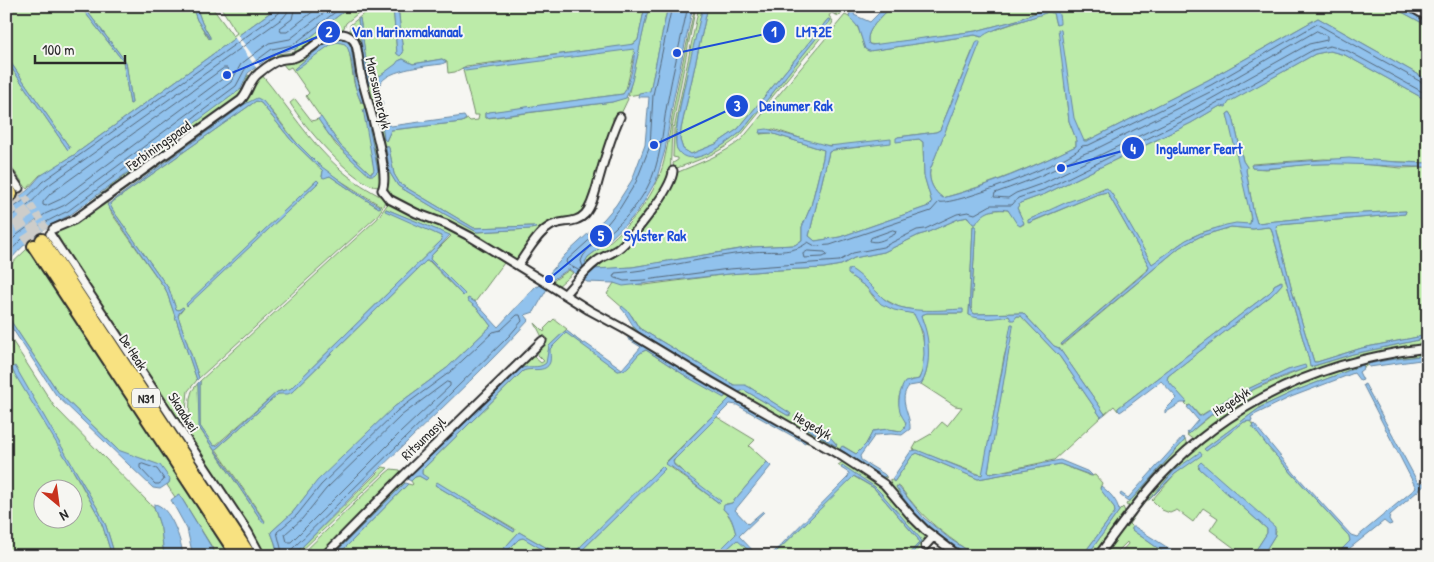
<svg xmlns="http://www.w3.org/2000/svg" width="1434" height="562" viewBox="0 0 1434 562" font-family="'Patrick Hand',sans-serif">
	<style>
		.green { fill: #bceba9; stroke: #748b6a; fill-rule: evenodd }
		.water { fill: #91c2ed; stroke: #68869f }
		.pier { fill: #f6f6f2 }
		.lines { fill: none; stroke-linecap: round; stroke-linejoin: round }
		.shore { stroke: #546779; stroke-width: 1 }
		.street-tunnel { stroke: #cdcdca; stroke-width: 7; stroke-dasharray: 7 3.5; stroke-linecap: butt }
		.highway-tunnel { stroke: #cdcdca; stroke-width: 12; stroke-dasharray: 12 6; stroke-linecap: butt }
		.street-casing { stroke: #2b2b2b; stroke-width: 11 }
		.highway-casing { stroke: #2b2b2b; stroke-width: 16 }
		.street { stroke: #f6f6f2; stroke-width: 7 }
		.highway { stroke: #f8e281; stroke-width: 12 }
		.labels { text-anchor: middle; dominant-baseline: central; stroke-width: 4; stroke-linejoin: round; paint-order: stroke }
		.shield { fill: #f6f6f2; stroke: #686867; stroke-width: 1 }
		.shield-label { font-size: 12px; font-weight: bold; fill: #2b2b2b }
		.street-label { font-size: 14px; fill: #2b2b2b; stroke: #f6f6f2 }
		.leader { fill: none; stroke: #1d4ed8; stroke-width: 2 }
		.callout-dot { fill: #1d4ed8; stroke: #f6f6f2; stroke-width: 2 }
		.mark-label { font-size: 15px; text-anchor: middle; font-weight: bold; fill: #fff }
		.callout-label { font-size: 15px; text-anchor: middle; font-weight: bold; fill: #1d4ed8; stroke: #f6f6f2; stroke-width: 4; stroke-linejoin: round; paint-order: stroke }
	</style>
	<rect width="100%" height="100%" fill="#f6f6f2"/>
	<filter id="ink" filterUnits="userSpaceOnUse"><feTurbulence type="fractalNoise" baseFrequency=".02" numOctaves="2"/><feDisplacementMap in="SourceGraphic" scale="10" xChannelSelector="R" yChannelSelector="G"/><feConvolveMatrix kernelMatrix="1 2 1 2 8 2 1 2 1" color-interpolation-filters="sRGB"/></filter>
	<g filter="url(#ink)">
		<path class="green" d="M6,6H80L123,61L130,104L132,103L126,62L83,6H192L197,20L209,39L210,37L202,23L196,6H211L233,36L237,33L220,6L242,8L247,6H279L74,155L44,174L40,175L27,189L15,172L11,171L6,164V60L68,150L70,148L6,56Z
			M351,6H367L346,23L342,32L304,51L261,68L259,67L273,56L274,58L277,56L276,54L295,52V49Z
			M373,6H393L397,54L403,53L398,6H645L638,40L632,45L466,66L455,72L448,73L447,62L442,59L413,64L403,59L400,60L393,67L377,78L380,107L381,108L375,109L372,106L353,38L350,31V25ZM360,18L369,83H367L358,20Z
			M649,6H668L650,92L628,96Z
			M695,6H696L672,128L670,179L639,224L620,245L590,265L585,262L588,257L605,244H607C633,222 656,195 664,161C669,141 671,120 675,100C681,69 688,38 695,6Z
			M699,6H703L682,97L675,136L677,149L695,158C713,152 728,143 742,131L831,20L828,19L738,129L716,144L691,154L683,149L680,140L681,129L708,6H833L832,12L834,14L838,13L837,6H847L839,16L831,13L829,16L833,21L832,24L741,135C723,152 697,161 674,169L673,163L678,160V158L673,157L674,129Z
			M892,6H1047V7L1017,20L976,31L877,45L869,44C863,31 884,15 892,6Z
			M1052,6H1391L1428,26V80L1318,18L1208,80L1087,141H1083L1075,124L1065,86L1069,121L1076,139V146C1033,167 989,185 943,198C934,192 928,181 930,170L980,41L972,52L940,130L936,132L898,137L897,141L919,139L923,142L924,175L932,203L929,206L840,237L815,241L809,236L829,152L833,150L861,147L821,145L773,129L760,134L771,133L824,150L823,158L811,206L802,227V240L795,245L752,247L632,267L606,269L593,268L600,261L614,254L671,183L676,173C699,163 723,155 742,139L845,15C858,19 861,37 865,49L869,51L975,35L981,37L985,33L1048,12L1053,13L1056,25V9Z
			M338,35L352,41L380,160L381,184L377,187C352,183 303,125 290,103L295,99L312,121L318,119L336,145L369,175H371L378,171L365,109L374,168V171L370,173L340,145L306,96L309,93L293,70L291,67L287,69L282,63L324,41ZM334,39L348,42L351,47L361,103L354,83L349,50L346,44L338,42L333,43L294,69L326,43Z
			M631,48L634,49L635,51L626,90L623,94L485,113V118H488L612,102L627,97L628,99L619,118L613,117C613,121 613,125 613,129C611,142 590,205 583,214C577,220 569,220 561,221L558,219L543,227L541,232L518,259H511L459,228L403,204L389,195L374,117L376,113L382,111L384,139L386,141L391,130L462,122L468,119L470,121L478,120L479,115H474L463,70ZM387,145L389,148L394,174L400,184L474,228L534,226L536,228L530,229L477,232L443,213L398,186L390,173L386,149Z
			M1330,51L1345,55L1428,101V163L1324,159L1252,164V168L1266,169L1310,164L1352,163L1401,168L1428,167V335L1362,348L1317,362H1314L1292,290L1276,227L1279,225L1405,214L1406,211L1345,214L1257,223L1253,210L1246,170L1247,167L1243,161L1233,117L1230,112L1227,114C1232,129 1254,214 1250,224C1225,227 1208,227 1185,241C1174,247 1162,259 1152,264L1112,195L1104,188L1028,220L1029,223L1098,194L1107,192L1149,266L1148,269L1061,344L1062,346L1180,247L1201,236L1231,227L1253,229L1268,227L1271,228L1311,367L1353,354L1428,338V346L1376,353L1351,360L1279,386L1243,404L1195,439L1191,438L1187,435L1225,404L1257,388L1306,368L1288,370L1229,398L1200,416L1190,405L1188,406L1185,403L1186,402L1167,380L1168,376L1272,295L1282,284L1281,281L1274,285L1273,289L1269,293L1118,408V411L1114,406L1105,414L1059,348L1054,346L1023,313L975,314L973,313L971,308L976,226H973L969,315L1009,316L1012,320L1017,316H1021L1060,357L1101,417L1054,460L989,474L988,470L1013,324L1004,357L983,474L981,475L913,449L917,442L931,434L942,422L947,426L962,407L955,406L921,384C933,367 927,334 921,315L927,313H962L963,310L919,311L899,307L884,299L854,271L848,274L866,287L875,299L914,314C924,327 930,369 917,380H911C893,396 898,404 906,423L904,429L901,431L888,429L873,431L866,444L856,454L843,446L840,449L883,477H887L884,479L637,334L632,329L633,327L676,355L739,392L744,390L787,415L789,416L791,414L749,387C743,384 739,388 734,385L639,328L632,316L607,294L614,283L645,285L729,274L778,270L824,268L841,265L854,258L884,252L919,235L926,233L958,219L968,217L973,224L977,222C982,210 996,209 1008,210L1020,226L1024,224L1017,208L1020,203L1045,194L1191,123L1220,106L1223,107L1228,102L1315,54ZM796,415L831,438L837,445L836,446C823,438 802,430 796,415Z
			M258,67L260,69L243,96L80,215L52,227L51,226L71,217L161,147L241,89L242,90L248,75L250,76L253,74L252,72Z
			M261,74C288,106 309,142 340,169C353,181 369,190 385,199C384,207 380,212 376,217L199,378L178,316L184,308L183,307L178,310L176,309L169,289L114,212L110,205L111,203L256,101L261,103L291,140L323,171L322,177L330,176L355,193L379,208L381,206C355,189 327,175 305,152C290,137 275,111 259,99L245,104L107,203L112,214L166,290L197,380L188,391L185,420L183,423H179L60,244L62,243L54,229L230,110L253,82ZM317,180L319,182L187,305V304Z
			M389,202L446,227L512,264L510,267L504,263L475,302L470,299H467L478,309L491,326L447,368L394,407L311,489L293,512L271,532L275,543L278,556H264L186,433L189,421L190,398L192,391L198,383L200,429L263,523L265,521L216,449L278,394L292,392L426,261H429L463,296L464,295L430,259L431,256L451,236L386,209L441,236L442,240L290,389L277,392L215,446L213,445L200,426V381L377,219Z
			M48,236L135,366L133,367L46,237Z
			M27,249L39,263L202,508L230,556H215V552L179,494L175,497L167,485L170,481L118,450L58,392L6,314V269Z
			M569,270L573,273L557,287L553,284V281Z
			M554,319L567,329L549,346L547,363L541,367L522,368L407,479L405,477L529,357H534L541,363L544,361L538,355L537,349L543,342L545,343L548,339L544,335L542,337L535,323L544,332L545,330L544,329Z
			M6,331L54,406L150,504L154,507L161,529L164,556H115L106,526L99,511L14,366L97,513L103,527L112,556H6V357L9,356L6,351ZM42,490H72V520H42Z
			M566,333H569L618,371C632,368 633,354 646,350L689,378L726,396L633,339L626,336L628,334L810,440L808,443L805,442L806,440L730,398L665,463L719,503L673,463L675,458L717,417L755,440L749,446L767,462L732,503L726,504L723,509C731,517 733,523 736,534L714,556H576L664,469L662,467L571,556H561L519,532L497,556H337L408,484L412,485L413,484L411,481L415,477L419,476L426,480L422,474V470L523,371C530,367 538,371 546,367L550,349ZM437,483L515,529L514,532L435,485Z
			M1428,351V355L1388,360L1368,364V365L1364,367L1363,365L1295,391L1261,407L1204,449L1206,451L1244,422L1250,421L1268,447L1349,536L1350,541L1335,556H1262L1275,535L1276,530L1198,467L1267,529V533L1252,556H1245L1210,530L1218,518L1203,508L1193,522L1177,510L1170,513L1162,510L1152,500L1175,474L1183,468L1175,470L1149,500H1147L1138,511L1137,509L1160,480L1193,448L1248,408L1300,383L1351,365L1365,361Z
			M145,381L246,534L255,551L254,552L167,421L143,382Z
			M1184,438L1188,446L1132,505L1127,506L1126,504L1134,497L1185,440Z
			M917,453L978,479L1060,464L1091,476L1095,475L1102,483L1100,488L1114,507L1115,512L1082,556H964L927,529L895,494L890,485V479L894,482L912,456ZM896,486L900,487C921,516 940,532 970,552L969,554C941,541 911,514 896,486Z
			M844,461L879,483L924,532C928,542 920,549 913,556H910L918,546L921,541L875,487L838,465Z
			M383,467L388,468L296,556H293Z
			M391,469L400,470L401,473L372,504L320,556H300L385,474Z
			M853,476L874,488L918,539L919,543L907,556H772Z
			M402,481L405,483L332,556H327Z
			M1123,507L1126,514L1095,556H1087L1119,511Z
			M1132,514H1136L1129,524L1132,527V530L1169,556H1117L1128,544L1127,542L1113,556H1101Z
			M523,538L526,539L554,556H502L519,539Z
			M737,540L739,541L755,556H719Z"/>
		<path class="water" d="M80,6H83L126,62L132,103L130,104L123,61Z
			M192,6H196L202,23L210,37V39L197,20Z
			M279,6H351L295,49L275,53L248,73L241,89L70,215C47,226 28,239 11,259L9,257L6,258V206L28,190L40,176L74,155Z
			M393,6H398L403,53L400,56L397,54Z
			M645,6H649L632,81L626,98L612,102L485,118V113L489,112L623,94C629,87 636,57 634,49L465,71L462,68L634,44L638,40Z
			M668,6H693L673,101L665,150L656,181L642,205L632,218L605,244L588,257L585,262L594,269L632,267L752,247L795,245L802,240V227L811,206L823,158L824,150L771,133H759L760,130L767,129L829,146L891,139V143L833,150L829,152L809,236L815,241L840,237L929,206L932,203L924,176L923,142L919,139L896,142V138L898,137L936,132L940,130L977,41H980V43L930,170C928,181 934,192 943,198C989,186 1033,167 1076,146V139L1069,121L1058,29L1061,30L1074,118L1084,141H1087L1208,80L1318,18L1428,80V101L1345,55L1330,51L1315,54L1229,102L1226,107L1220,106L1191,123L1045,194L1020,203L1017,208L1024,223L1020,226L1017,224L1008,210C994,208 983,211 976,224H973L968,217L958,219L926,233L919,235L884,252L854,258L841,265L824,268L778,270L729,274L623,286L614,283L587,282L569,269L552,280L534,312L525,315L529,320C491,362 449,401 408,441C369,478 331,518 293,556H278L275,543L271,532L293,512L317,481L394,407L447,368L491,326L478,309L467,300L468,298L475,302L498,327L536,286L538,287L565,255L604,219L616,205L632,180L645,145L649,97H638L639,93L650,91Z
			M703,6H708L681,129L680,140L683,149L691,154L716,144L738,129L828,19L831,20L742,131C730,141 689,173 677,149C670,135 698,29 703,6Z
			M854,6H858L854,15L870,22L886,6H892C884,15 863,31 869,44L872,45L976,31L1017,20L1046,9L1047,6C1058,6 1060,15 1060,24L1056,25L1053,13L1048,12C1034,18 990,28 982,37L975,35L869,51L865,49L858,27L849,17L850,12Z
			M1391,6C1404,6 1416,15 1428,22V26Z
			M360,18L369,80L370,86L367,83L358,19Z
			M339,39L348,42L351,47L355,76L364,102L363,104C350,87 355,55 345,44L338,42L333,43L295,70L294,69L326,43Z
			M6,56L70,148L68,150L6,60Z
			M403,59L413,64L442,59L446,62L442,64C428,66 379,69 379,89C379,94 382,100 383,105L380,107L374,91L377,78L396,64L398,61Z
			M257,98L263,101L293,139L318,164L356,192L381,207L379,208L355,193L330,176L324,178L322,177L323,171L291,140L261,103L256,101L111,203L110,205L114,212L169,289L176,309L179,310L183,307L184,308L179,313L178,316L199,378L197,380L166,290L107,205L245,104Z
			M363,109H365L366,112L378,171L374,175H369C348,157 333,142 318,119L321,117L340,145L370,173H372L374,170Z
			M384,112L387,124L391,126L464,116L466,119L462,122L391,130L386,141L384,139L381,114Z
			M1230,112L1233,117L1243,161L1247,167L1246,170L1253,210L1257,223L1345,214L1406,211L1405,214L1279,225L1276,227L1292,290L1314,362H1317L1362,348L1428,335V338L1353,354L1310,367L1309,360L1271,228L1268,227L1253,229L1231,227L1201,236L1180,247L1062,345L1061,344L1148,270L1149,266L1107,192L1098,194L1028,223V220L1067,202L1107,188L1112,194L1152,264L1186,240L1201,233L1226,225L1236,223L1250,224L1251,218L1227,114Z
			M387,145L389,148L394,174L400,184L474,228L534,226L536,228L530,229L477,232L443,213L398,186L390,173L386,148Z
			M1349,158L1397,162L1428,163V167C1392,167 1357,163 1321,164C1298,164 1275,170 1252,168L1251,165Z
			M317,180L319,182L187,306L186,304Z
			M386,209L450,235L431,256L430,259L465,294L463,296L430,261H426L292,392L288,394H278L216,449V451L265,522L263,523L199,427L198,383L200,381V426L214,446L218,445L277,392L290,389L442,240L441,236L385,211Z
			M973,226H976L971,308L973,313L975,314L1023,313L1054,346L1059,348L1105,414L1101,417L1060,357L1021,316H1017L1014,320H1011L1009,316C998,318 980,321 969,315Z
			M851,269C864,277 873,289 883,298C901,315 940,310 963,309V313H927L921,315C922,320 925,326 926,331C930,346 930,371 921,384L909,386C897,400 911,414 910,429L902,435L891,434L875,435L860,456L861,460L884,474L886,476L883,477L840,449L842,446L856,454L866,444L873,431L888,429L901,431L904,429L906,423C904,419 901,416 900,411C897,403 900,389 905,382L919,379L922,371L924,354L923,333L914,314L894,310L881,304L866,287L848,274V270Z
			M1282,281V284L1272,295L1168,376L1167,380L1187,402L1185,403H1181L1165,413V410L1177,398L1161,381L1123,410L1120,412L1118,410V408L1269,293L1273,289L1274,285Z
			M622,306L629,312L639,328L734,385H745L749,387L790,413L791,415H787L744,390L739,392L640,333C631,326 629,316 621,308Z
			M6,314L58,392L118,450L160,465L170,479L169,483L160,489L153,488L56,395L6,319Z
			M1011,324H1013V327L988,472L990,474L1060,460L1089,472L1093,476L1060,464L978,479L917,453L912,456L894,482L892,479L911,451L917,450L976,474L982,475Z
			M565,331H567L583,344L585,343L622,369L641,347L628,339V336L726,395L724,398L689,378L646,350C634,353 631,372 618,371L566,333L550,349C550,353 551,358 550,362C546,374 531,367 523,371L422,470V474L428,478L426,480L419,476L415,477L411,481L407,479L520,369C529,364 538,370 546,363L549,346Z
			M1428,355V359L1369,367L1368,364L1388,360Z
			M1305,365L1306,368C1263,383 1222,401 1189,434L1187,433L1198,420L1187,407L1190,405L1199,416H1201L1229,398L1288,370Z
			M1363,365L1364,368L1359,372L1363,380L1360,381L1354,373L1291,397L1256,414L1251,417L1252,421L1244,422L1206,451L1204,449L1261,407L1295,391Z
			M15,366L99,511L106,526L115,556H112L103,527L97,513L80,482L11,368Z
			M1365,384L1417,481L1419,483L1423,482L1425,485L1390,515L1389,519L1392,524L1389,525L1384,521L1340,556H1335L1350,541L1349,536L1268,447L1252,426L1254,424L1295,474L1351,535L1357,537L1416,488L1363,385Z
			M730,398L806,440L805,443L737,405L730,404L673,461L674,465L721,501L719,503L672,467L668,466L665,464Z
			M796,415L831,438L837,445L836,446L806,428L794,417Z
			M1183,437L1185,440L1131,500L1128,501L1120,495L1121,493L1128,498Z
			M1200,452L1202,455L1175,474L1149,500L1175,470Z
			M767,462L771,466L735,510L748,524L763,511L764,512L739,536L758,556H755L737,540L719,556H714L736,534C733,524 732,516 723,509L724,505L732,503Z
			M1201,462L1275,527V535L1262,556H1252L1267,533V529L1200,469L1198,465Z
			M842,465L875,487L881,493L920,538L921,541L918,546L910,556H907L919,543L918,539L874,488L854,476L772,556H770L848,477L849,473L841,468Z
			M662,466L665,469L576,556H571Z
			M437,482L515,530L514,532L435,485Z
			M405,483L408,484L337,556H332Z
			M898,486L924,518L950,539L970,552L969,555C940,537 914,517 896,487Z
			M1101,486C1109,492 1118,501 1119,511L1087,556H1082L1115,512L1114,507L1100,489Z
			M179,494L215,553L214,556H193L187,529L171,500Z
			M154,504C170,505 182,542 183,556H164L161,529L154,507Z
			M1132,527H1135L1181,556H1169L1132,530Z
			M519,532L561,556H554L523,538L519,539L502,556H497Z"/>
		<path class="pier" d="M237,34L261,67L257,69L234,37Z"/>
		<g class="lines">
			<path class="shore" d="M295,6L292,19L280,28L281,32H287L320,6
				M1317,31L1327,36V40L1309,44L1186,113L1041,184L1016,193L1008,198L994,197L995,193C1015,186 1034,179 1053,170C1066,164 1079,154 1092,151L1214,90Z
				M224,68H227L228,70L225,77L61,199L46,206L43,205V202L50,194Z
				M1428,84L1423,83L1317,24L1211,85L1089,145L1082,146C1073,160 955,206 939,202L931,211L830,245L815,246L808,242C793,255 771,250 752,252C706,256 661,270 615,273L613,277L624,281L645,280L729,269L839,261L853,253L883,247L917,230L925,229L957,214L968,212L975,214L991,205H1012L1018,198L1043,190L1189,118L1218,102L1223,101L1227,98L1313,50L1330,46L1348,51L1428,95
				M6,210C18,208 34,191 42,182L279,13L281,6
				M6,216C21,215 36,198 46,187L283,18L287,13L288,6
				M893,230L896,231L895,234C887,238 878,244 870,241L871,238Z
				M6,246L17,235L45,214L65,205L231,82L241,64L269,43L290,39L333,6
				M808,251L825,252L827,255L823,257L804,258L803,254Z
				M6,252C13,251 16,244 21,240C35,227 51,219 68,211L236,86L245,69L272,49L293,45L343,6
				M583,267L581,261C585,247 605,238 616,227C628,216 639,203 647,188C661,163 662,132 667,104C673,71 681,39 688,6
				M580,271L567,264L566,261L608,223L620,208L636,182L650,146L653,95L672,6
				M447,382L450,383V386L401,432L291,542H287L285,534L302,519L326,489L401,416Z
				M143,464L157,469L164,479L163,481L159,484H155L140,468V465Z
				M283,556L277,532L297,515L321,485L397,411L450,372L493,332L501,330L517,315H520L522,321L509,336L291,550L290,556"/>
			<path class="street-tunnel" d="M19,188L50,234"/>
			<path class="highway-tunnel" d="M11,194L42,240
				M6,204L34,246"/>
			<g class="street-casing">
				<path id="street" d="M1409,6L1428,17
					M6,169L19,188
					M53,229L74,220L88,210L241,100C249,92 249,81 258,74C264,69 272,62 280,60C286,58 292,60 298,56C312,50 325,32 341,34C348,34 354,39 356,45C359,55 359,68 362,79C367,100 391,173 382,190L389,199L416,213L446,224L471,237L543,281L589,310L624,329L710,381L843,457L884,484L912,517L925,530L959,556
					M50,234L248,532L261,556
					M518,265C527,253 536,235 549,227C560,219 575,225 585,214C592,206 595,193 598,182C604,161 610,138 620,117
					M565,294C575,283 585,270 597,261C603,256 611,254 618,249C632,238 672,189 673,171
					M925,546L933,537
					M324,556L406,473L542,341
					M1098,556C1118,529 1137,502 1159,478C1232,399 1323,360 1428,348"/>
			</g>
			<g class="highway-casing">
				<path id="highway" d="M6,186L11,194
					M42,240L250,556
					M34,246L238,556"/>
			</g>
			<use href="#street" class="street"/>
			<use href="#highway" class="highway"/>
		</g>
	</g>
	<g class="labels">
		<rect class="shield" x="132" y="388.5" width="28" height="19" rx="4"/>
		<g class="shield-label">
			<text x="146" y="398">N31</text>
		</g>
		<g class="street-label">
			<text transform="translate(379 93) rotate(77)">Marssumerdyk</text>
			<text transform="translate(158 145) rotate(-35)">Ferbiningspaad</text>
			<text transform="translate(134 352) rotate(57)">De Heak</text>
			<text transform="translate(1231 401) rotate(-33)">Hegedyk</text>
			<text transform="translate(184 412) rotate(57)">Skaadwei</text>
			<text transform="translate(813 425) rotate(30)">Hegedyk</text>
			<text transform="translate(423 438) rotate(-44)">Ritsumasyl</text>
		</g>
	</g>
	<path class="leader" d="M677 53L774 32M227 75L329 32M654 145L737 106M1061 168L1133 148M549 279L601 236"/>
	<g class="callout-dot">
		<circle cx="677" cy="53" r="5"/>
		<circle cx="227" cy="75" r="5"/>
		<circle cx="654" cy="145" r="5"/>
		<circle cx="1061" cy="168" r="5"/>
		<circle cx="549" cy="279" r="5"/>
		<circle cx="774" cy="32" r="12"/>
		<circle cx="329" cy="32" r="12"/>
		<circle cx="737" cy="106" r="12"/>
		<circle cx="1133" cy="148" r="12"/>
		<circle cx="601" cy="236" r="12"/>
	</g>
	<g class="mark-label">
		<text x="774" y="37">1</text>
		<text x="329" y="37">2</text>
		<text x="737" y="111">3</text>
		<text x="1133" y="154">4</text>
		<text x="601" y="241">5</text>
	</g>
	<g class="callout-label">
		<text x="814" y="37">LM72E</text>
		<text x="407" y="37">Van Harinxmakanaal</text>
		<text x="796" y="111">Deinumer Rak</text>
		<text x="1199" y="154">Ingelumer Feart</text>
		<text x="655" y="241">Sylster Rak</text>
	</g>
	<rect width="1434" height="562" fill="none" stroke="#f6f6f2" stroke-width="25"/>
	<rect x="12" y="12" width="1409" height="537" fill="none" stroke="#2b2b2b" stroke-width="2" filter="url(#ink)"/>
	<g transform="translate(58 504) rotate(151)"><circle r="24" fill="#f6f6f2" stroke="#a5a5a2"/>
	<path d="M0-4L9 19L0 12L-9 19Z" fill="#c8321e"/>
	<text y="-8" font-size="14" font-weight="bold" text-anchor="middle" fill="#2b2b2b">N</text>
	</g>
	<path d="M35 55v8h90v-8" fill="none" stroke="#2b2b2b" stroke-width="2.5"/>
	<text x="42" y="55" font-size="15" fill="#2b2b2b" stroke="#f6f6f2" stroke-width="4" paint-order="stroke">100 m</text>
</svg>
